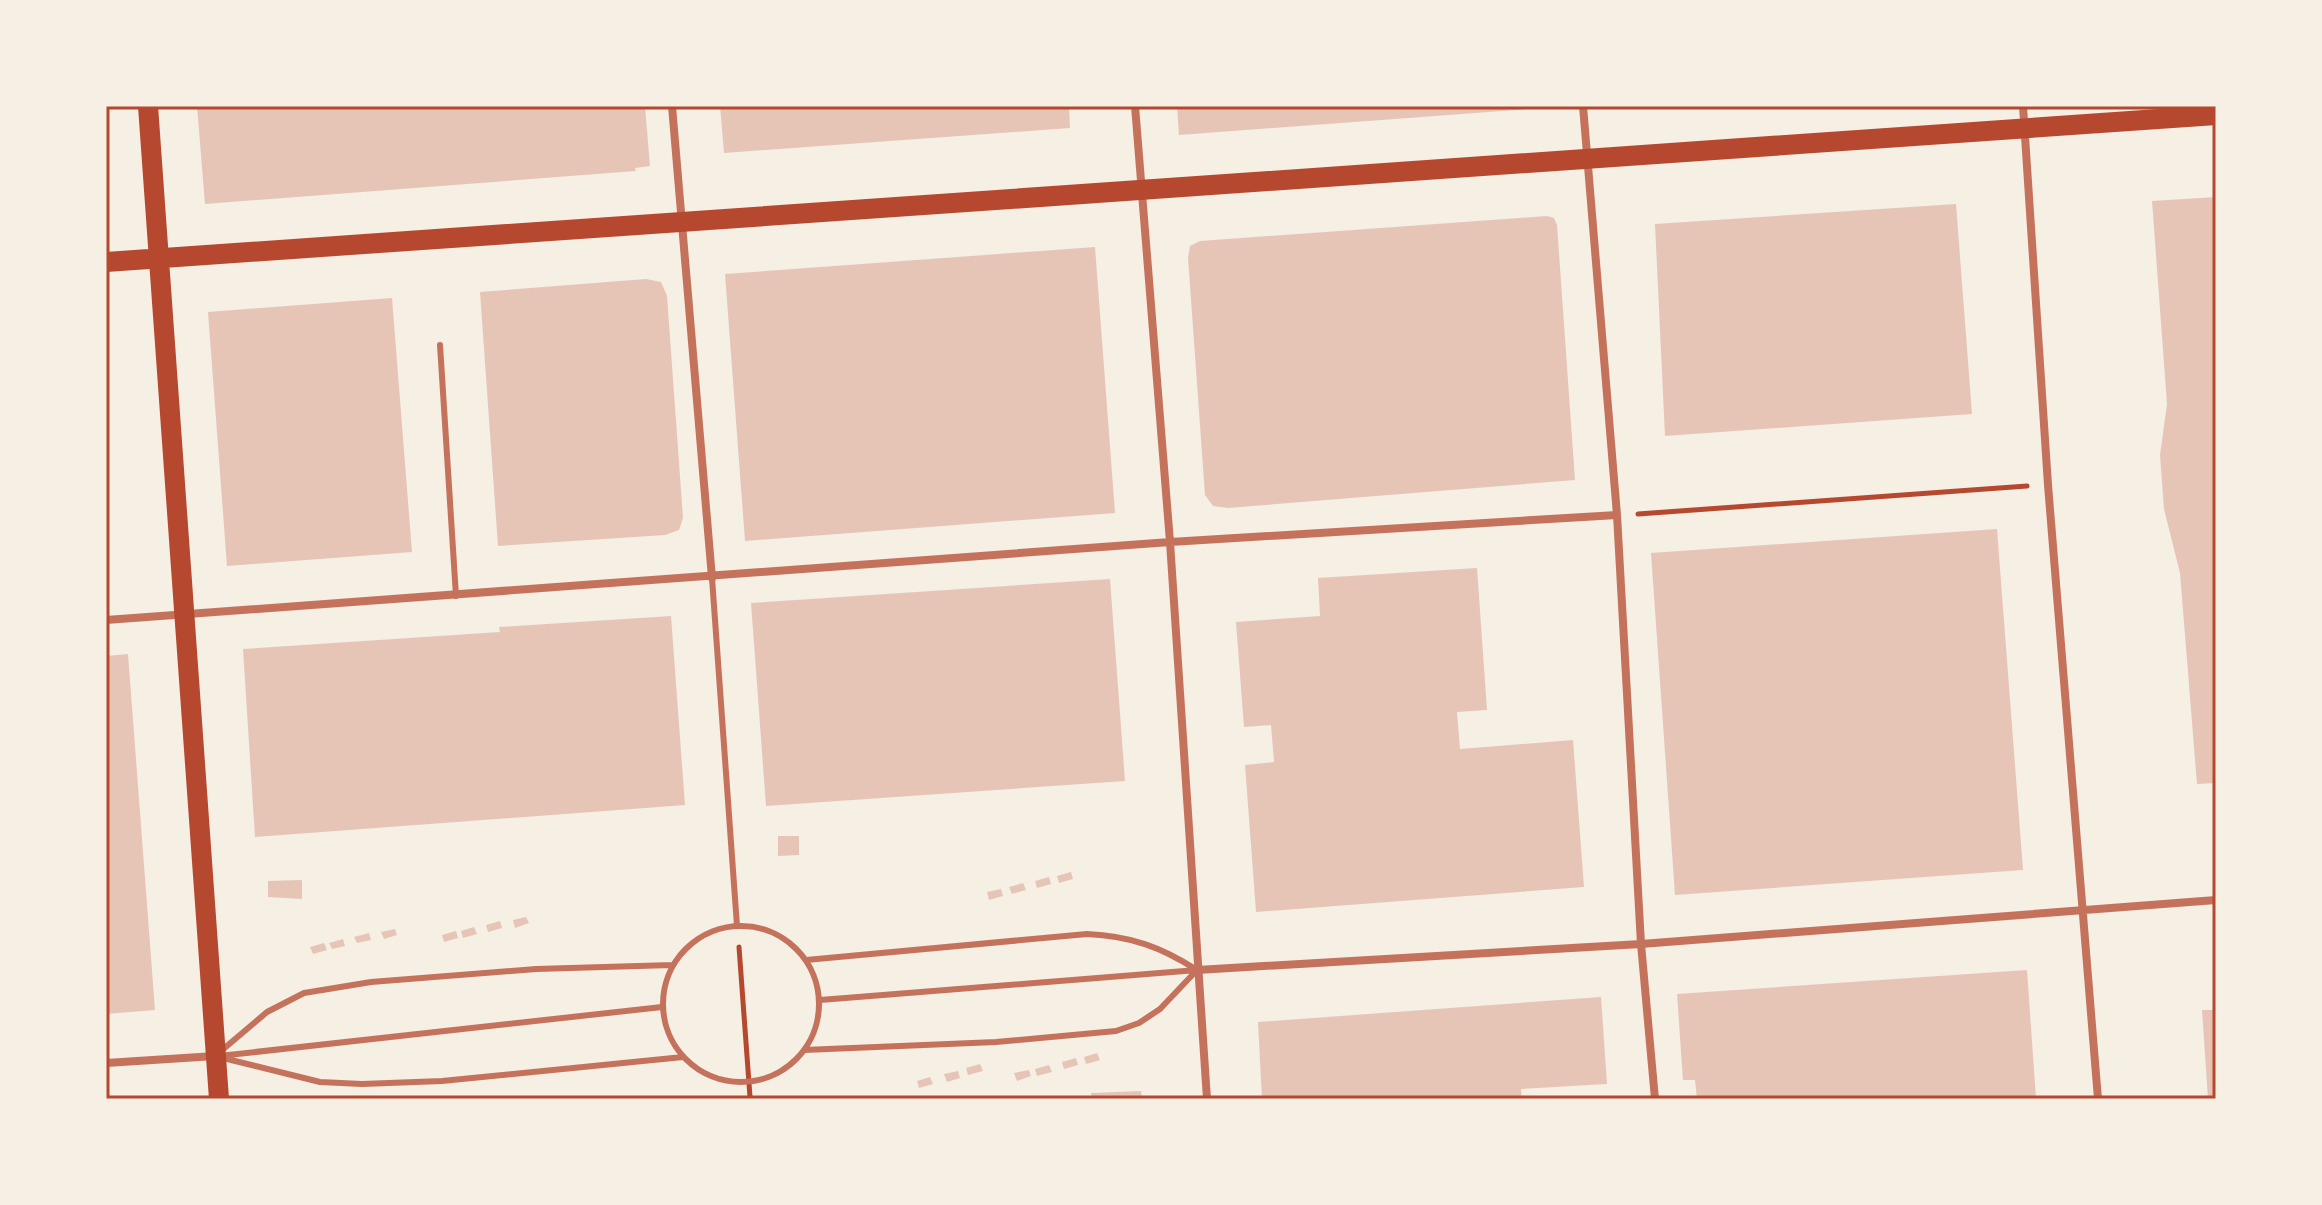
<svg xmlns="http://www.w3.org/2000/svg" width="2322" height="1205" viewBox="0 0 2322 1205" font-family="'Playfair Display',serif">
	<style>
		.building { fill: #e6c5b7 }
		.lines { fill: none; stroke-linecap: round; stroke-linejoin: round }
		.path { stroke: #b5482f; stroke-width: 5 }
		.service { stroke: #c5725c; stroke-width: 6 }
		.minor { stroke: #c5725c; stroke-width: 8 }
		.primary { stroke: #b5482f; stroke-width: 20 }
		.neatline { fill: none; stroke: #b5482f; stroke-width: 3 }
	</style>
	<rect width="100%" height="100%" fill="#f6efe4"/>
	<path class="building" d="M197,106H645L650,166L635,168L636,171L205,204Z
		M720,106H1069L1070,128L724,153Z
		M1177,106H1542V108L1179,135Z
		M2216,197V783L2197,784L2180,573L2164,509L2160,455L2167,404L2152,201Z
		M1956,204L1972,414L1665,436L1655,224Z
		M1547,216L1554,218L1557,225L1575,480L1228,508L1213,506L1205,495L1188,258L1190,246L1200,241Z
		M1095,247L1115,513L745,541L725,274Z
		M646,279L661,282L667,296L683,518L679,530L665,535L498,546L480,292Z
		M392,298L412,552L227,566L208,312Z
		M1997,529L2023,870L1675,895L1651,553Z
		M1477,568L1487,710L1457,712L1460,749L1573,740L1584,887L1256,912L1245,765L1274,762L1271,725L1244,727L1236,622L1320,616L1318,578Z
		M1110,579L1125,781L766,806L751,603Z
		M671,616L685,805L255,837L243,649L500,632L499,627Z
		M128,654L155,1010L106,1014V656Z
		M778,836H799V855L778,856Z
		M1071,872L1073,879L1059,883L1057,876Z
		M1049,877L1051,884L1037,888L1035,881Z
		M302,880V899L268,897V881Z
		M1023,883L1026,890L1012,894L1009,887Z
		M1001,889L1003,896L989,900L987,892Z
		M526,917L529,923L515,928L513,920Z
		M500,921L502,928L488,932L486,925Z
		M474,927L477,934L463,938L461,931Z
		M395,929L397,935L384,939L381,932Z
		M456,931L458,938L444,942L442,935Z
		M369,933L371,940L357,943L354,937Z
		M343,939L345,946L332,949L329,943Z
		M324,943L327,950L313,954L310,947Z
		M2027,970L2036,1099H1697L1695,1080H1683L1677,994Z
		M1601,997L1607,1084L1521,1089L1522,1099H1262L1258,1022Z
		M2202,1010H2216V1099H2208Z
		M1097,1053L1100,1060L1086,1064L1084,1057Z
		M1076,1058L1078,1065L1064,1069L1062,1062Z
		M980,1064L983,1071L968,1075L966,1068Z
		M1049,1065L1052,1072L1037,1076L1035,1069Z
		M1029,1070L1031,1076L1017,1081L1014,1073Z
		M958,1071L960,1078L947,1082L944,1074Z
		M930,1077L933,1084L919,1088L917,1081Z
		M1141,1091L1142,1099H1092L1091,1093Z"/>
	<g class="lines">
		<path class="path" d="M1638,514L2027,486
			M739,947L750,1097"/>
		<path class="service" d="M440,345L456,596
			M712,578L737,926
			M663 1004a78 78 0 1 1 156 0a78 78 0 1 1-156 0Z
			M806,960L1087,934C1131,936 1161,947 1197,970
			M820,1000L1197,970
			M804,1050L996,1042L1116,1031L1139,1023L1160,1009L1197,970
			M221,1051L267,1012L304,993L371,982L536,969L672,965
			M219,1056L662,1007
			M219,1057L320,1082L362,1084L442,1081L683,1057"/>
		<path class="minor" d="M672,106L712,578
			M1135,106L1170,542L1207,1099
			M1583,106L1617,515L1641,944L1655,1099
			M2023,106L2048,485L2098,1099
			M106,620L1170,542L1617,515
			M1197,970L1641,944L2216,900
			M106,1063L215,1056"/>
		<path class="primary" d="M148,106L219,1099
			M106,262L2216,115"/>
	</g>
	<rect width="2322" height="1205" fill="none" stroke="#f6efe4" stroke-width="216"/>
	<rect x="108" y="108" width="2106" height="989" class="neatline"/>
</svg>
